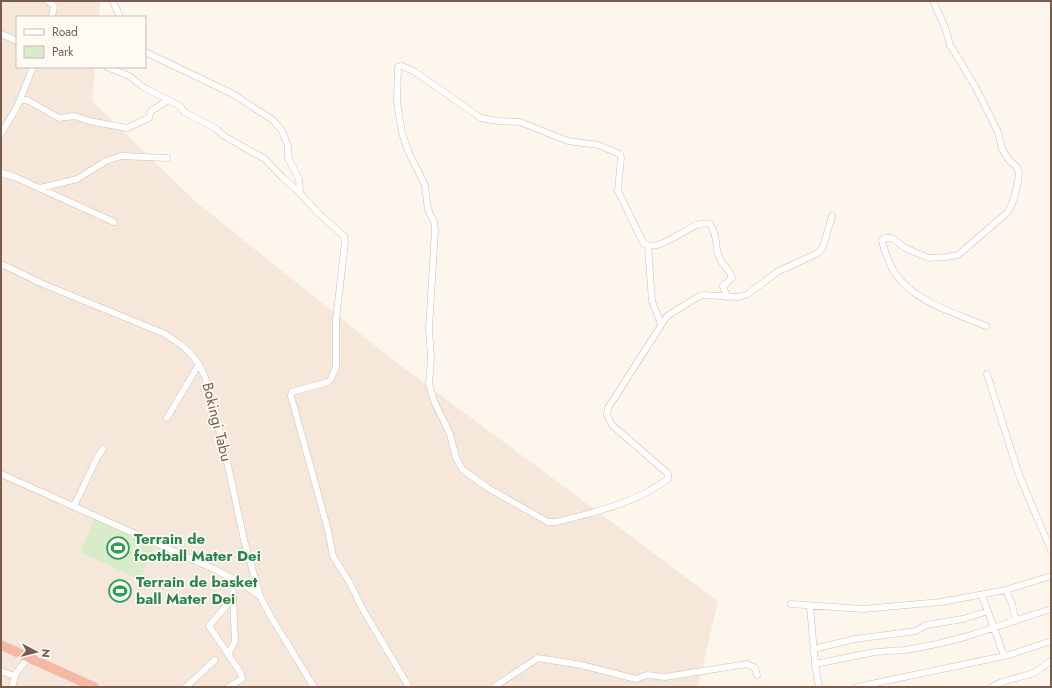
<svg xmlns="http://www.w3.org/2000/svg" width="1052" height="688" viewBox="0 0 1052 688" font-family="Jost,sans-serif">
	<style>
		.residential { fill: #f5e8da }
		.green { fill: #d8ecc9 }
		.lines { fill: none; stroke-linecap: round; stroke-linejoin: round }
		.minor-casing { stroke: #d1beb0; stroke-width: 7 }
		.highway-casing { stroke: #dad1cd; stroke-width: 10 }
		.minor { stroke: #fff; stroke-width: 6 }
		.highway { stroke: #f7b7a3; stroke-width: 9 }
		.labels { text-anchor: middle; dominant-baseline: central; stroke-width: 3.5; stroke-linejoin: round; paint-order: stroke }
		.street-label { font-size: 15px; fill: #7a5c4d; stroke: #fffaf3 }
		.leisure-label { font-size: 15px; font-weight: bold; fill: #27864d; stroke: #fffaf3; text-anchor: start }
	</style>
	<rect width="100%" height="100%" fill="#fdf6ec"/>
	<path class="residential" d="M1,1H100L99,17H17V67H95L92,101L196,202L388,356L718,601L698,687H1Z"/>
	<path class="green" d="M95,518L155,544L140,580L81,552Z
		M112,581L133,591L128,601L107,592Z"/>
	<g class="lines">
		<g class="minor-casing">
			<path id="minor" d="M48,1L54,6L52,17
				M113,1L120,17
				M933,1L945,27L950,45L975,86L998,132L1002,149L1009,160L1016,166L1019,172L1018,181L1014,199L1008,212L958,255L946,257L929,258L905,248L892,238H884L882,241C885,252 889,264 895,273C914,302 955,313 986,326
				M1,34L17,41
				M145,52L231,93L273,120L282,131L288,146V158L299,179L300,192
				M107,67L129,76L143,87L180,106L184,112L215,128L224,136L265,159L282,177L300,193L317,212L344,236L345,242L336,320V367L331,379L328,382L292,392L291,396L328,530L333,556L351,585L362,608L409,687
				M20,100H27L59,118L75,116L89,121L127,128L149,118L151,111L168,100
				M1,134L17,107L33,67
				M1,173L15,177L114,222
				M40,188L77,179L106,161L121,156L167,158
				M648,246L652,301L661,324
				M1,264L43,284L163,333C182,344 197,356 205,377L229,470L244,540L260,596L271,617L314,687
				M727,297L723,286L732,278C729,268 722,265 719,257C714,245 719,238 710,224C694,217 663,254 644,244L618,191L621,158L620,154L598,145L568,141L520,122L498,121L481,118L415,72L402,66L398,67L397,102L402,133L409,153L425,185L428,210L434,221L435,230L429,329L431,358L429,384L434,401L450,434L456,458L463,470L488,488L548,522H556C595,512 634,504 668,479V474L665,471L612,425L607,415L608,408L667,316L701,295L739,297L748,294L777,272L818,253L823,247L832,216
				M987,374L1019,475L1051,550
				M167,418L199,364
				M1,474L214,569L244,585L260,596
				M74,506L98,456L103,449
				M1006,590L1012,604L1016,621
				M982,595L1004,656
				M791,604L863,609L941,602L1006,590L1051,576
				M810,606L815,664L819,687
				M813,649L855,639L916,631L926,625L963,619L988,611
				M228,655L235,641L232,578
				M815,664L875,652L905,650L937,644L965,637L1051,609
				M1,671L14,676
				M12,687L16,673L29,657
				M186,687L215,660
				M228,687L242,679L241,673L209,626L233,598
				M494,687L538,658L581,665L636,679L647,675L665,677L747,664L755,668L757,675
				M857,687L1009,655L1051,641
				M992,687L1002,682L1034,673L1051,661"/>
		</g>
		<g class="highway-casing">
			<path id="highway" d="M1,645L94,687"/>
		</g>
		<use href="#minor" class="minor"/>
		<use href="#highway" class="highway"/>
	</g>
	<defs>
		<g id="stadium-ring" transform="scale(1.15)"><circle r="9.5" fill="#fffaf3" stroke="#2e9e5b" stroke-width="1.5"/><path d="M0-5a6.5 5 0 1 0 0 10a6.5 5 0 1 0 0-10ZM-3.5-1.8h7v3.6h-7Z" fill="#2e9e5b"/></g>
	</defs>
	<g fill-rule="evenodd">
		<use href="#stadium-ring" x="118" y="548"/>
		<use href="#stadium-ring" x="120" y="591"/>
	</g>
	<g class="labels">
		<g class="street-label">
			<text transform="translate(217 422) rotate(76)">Bokingi Tabu</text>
		</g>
		<g class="leisure-label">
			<text x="134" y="539">Terrain de<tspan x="134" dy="17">football Mater Dei</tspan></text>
			<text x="136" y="582">Terrain de basket<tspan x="136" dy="17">ball Mater Dei</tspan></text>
		</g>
	</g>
	<rect width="1052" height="688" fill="none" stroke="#7a5c4d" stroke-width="4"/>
	<rect x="16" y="16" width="130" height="52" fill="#fffaf3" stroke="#cabbb1"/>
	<rect x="24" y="29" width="20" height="6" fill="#ffffff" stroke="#cabbb1"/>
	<text x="52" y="36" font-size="12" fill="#7a5c4d">Road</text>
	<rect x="24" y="46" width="20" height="12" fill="#d8ecc9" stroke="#cabbb1"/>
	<text x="52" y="56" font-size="12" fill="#7a5c4d">Park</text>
	<g transform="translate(36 652) rotate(97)" stroke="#fffaf3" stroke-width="3" paint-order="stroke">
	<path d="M0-3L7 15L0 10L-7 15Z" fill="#7a5c4d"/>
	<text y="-6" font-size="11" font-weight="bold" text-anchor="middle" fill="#7a5c4d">N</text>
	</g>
</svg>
